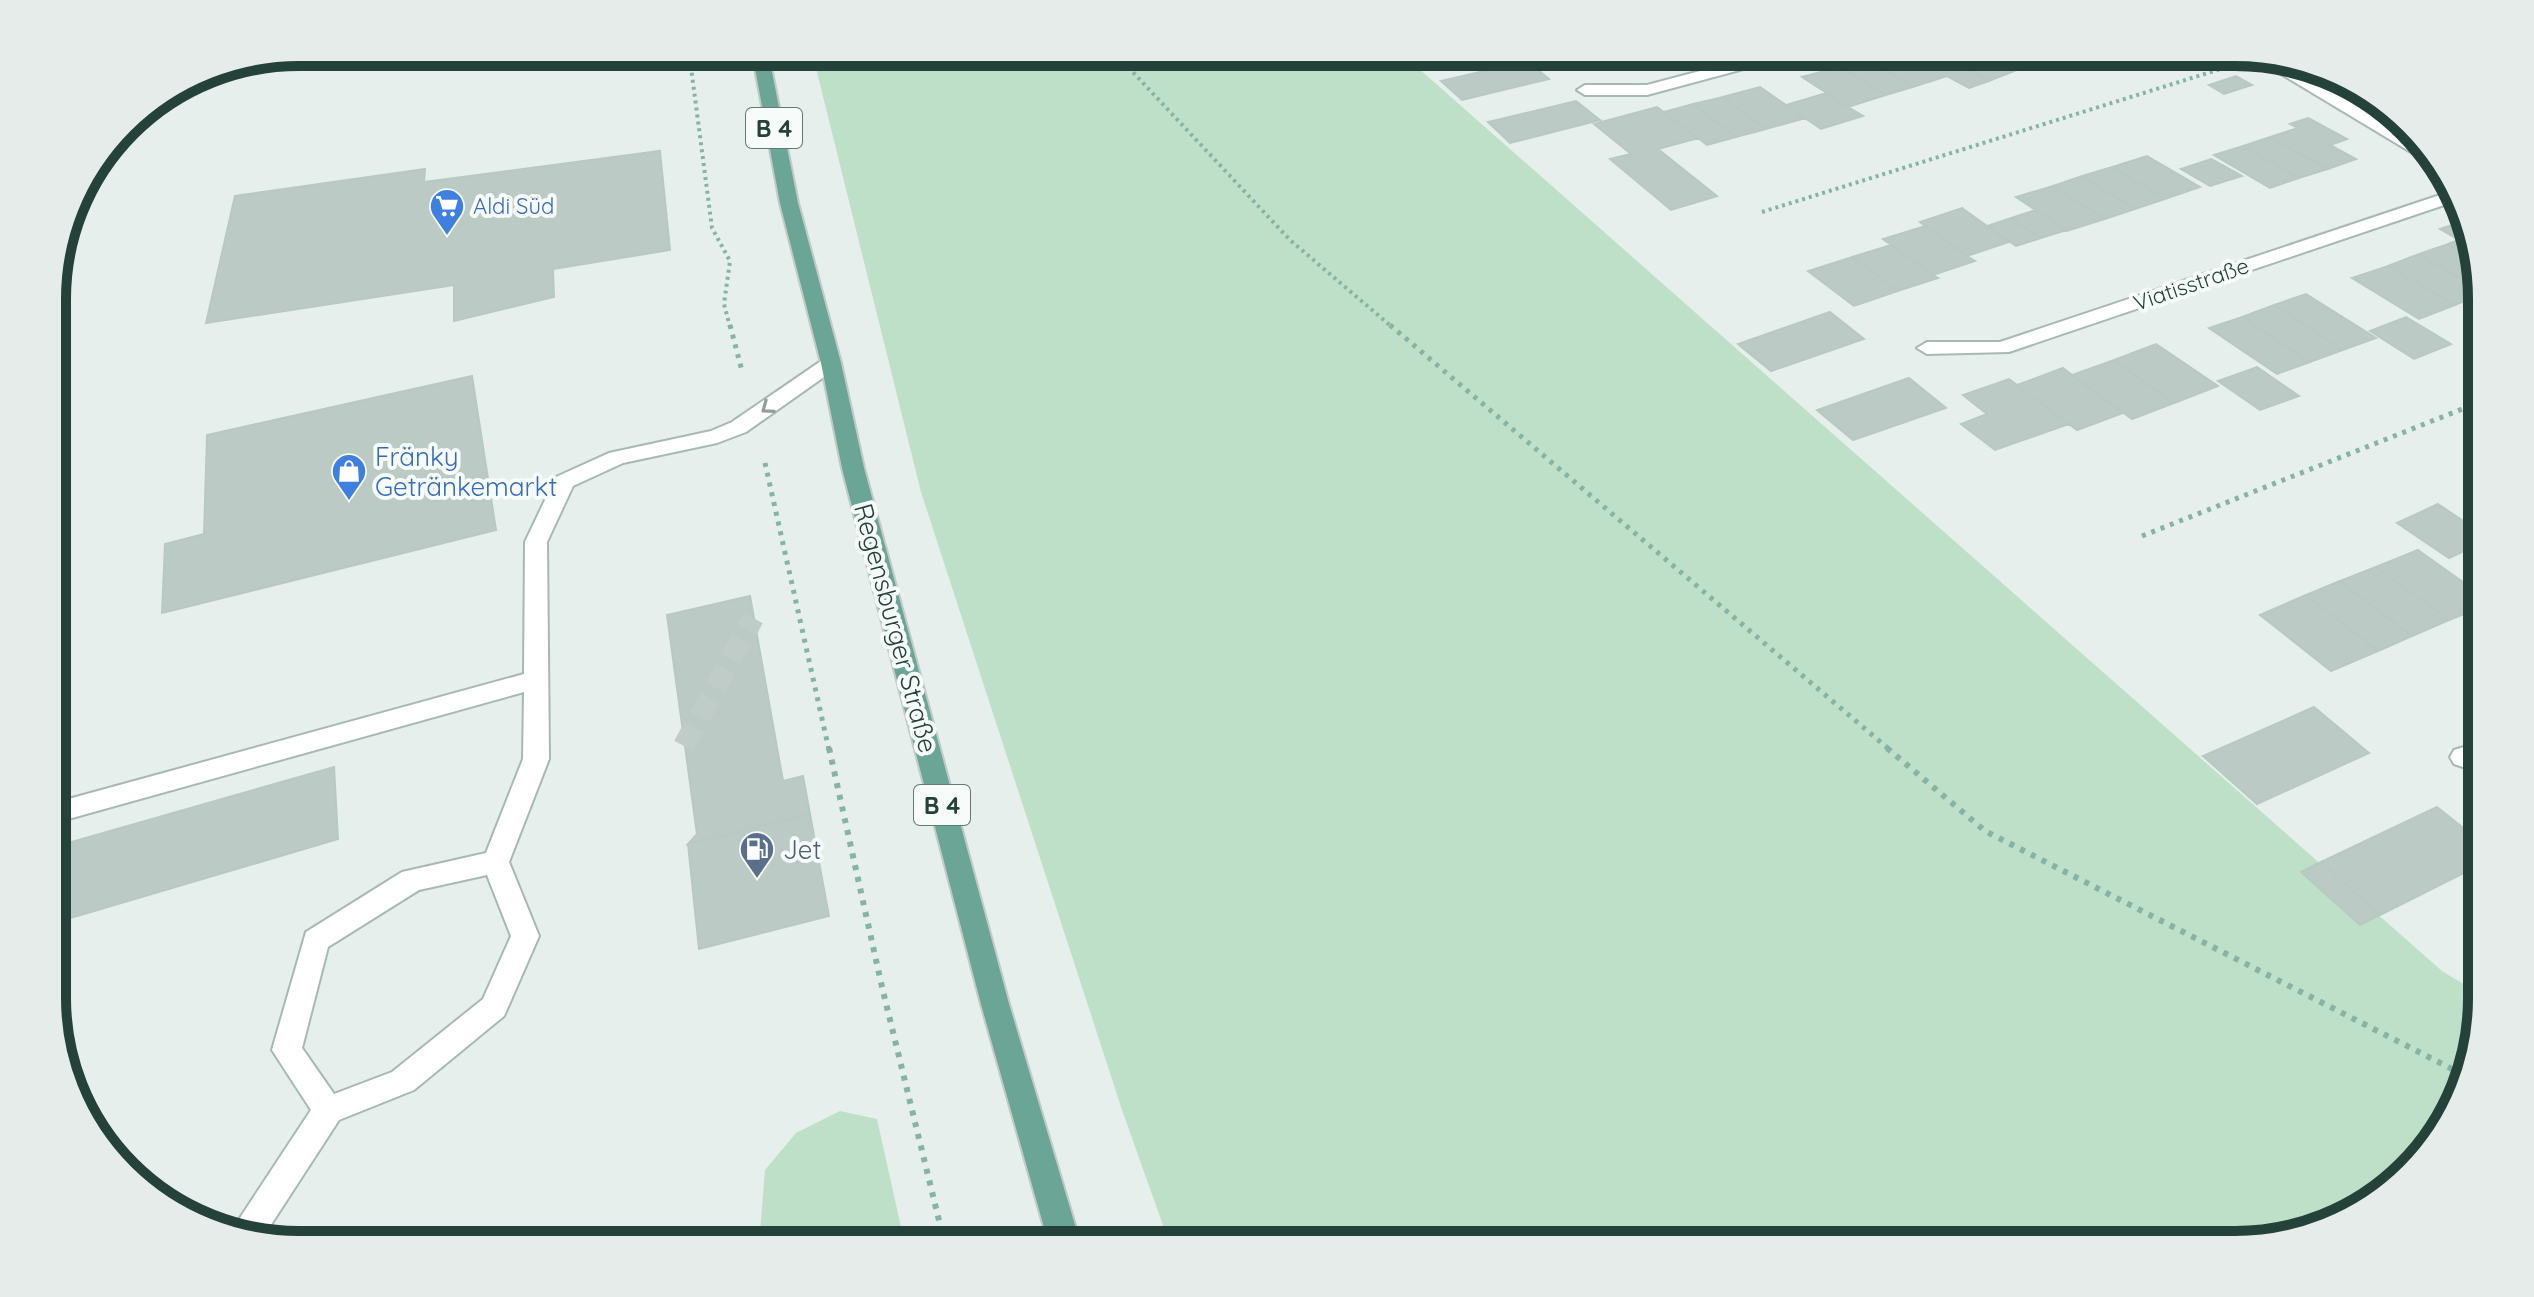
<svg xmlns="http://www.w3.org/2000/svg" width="2534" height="1297" viewBox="0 0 2534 1297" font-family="Quicksand,sans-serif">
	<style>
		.green { fill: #bfe0c8 }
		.building { fill: #bbcac4; stroke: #b8c9c2; stroke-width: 2 }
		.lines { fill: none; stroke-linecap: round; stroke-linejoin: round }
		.minor-tunnel { stroke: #bfccc8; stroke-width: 22; stroke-dasharray: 22 11; stroke-linecap: butt }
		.minor-casing { stroke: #a8b8b2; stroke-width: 4 }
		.major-casing { stroke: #c2cac8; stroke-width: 4 }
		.path-far2 { stroke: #86b3a5; stroke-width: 4; stroke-dasharray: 3 4; stroke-linecap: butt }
		.path-far1 { stroke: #86b3a5; stroke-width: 5; stroke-dasharray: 4 6; stroke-linecap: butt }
		.path { stroke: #86b3a5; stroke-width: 6; stroke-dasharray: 5 7; stroke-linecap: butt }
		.minor { fill: #fff; fill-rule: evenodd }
		.major { fill: #6aa596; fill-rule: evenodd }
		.oneway { stroke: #92a09c }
		.labels { text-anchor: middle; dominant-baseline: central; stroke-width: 8; stroke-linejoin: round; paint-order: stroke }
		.far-shop-label { font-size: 22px; fill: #366cbe; stroke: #f7fbf9; text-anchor: start }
		.far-street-label { font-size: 22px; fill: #24423a; stroke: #f7fbf9 }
		.shield { fill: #f7fbf9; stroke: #637a73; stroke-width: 2 }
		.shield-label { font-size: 24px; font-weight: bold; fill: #24423a }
		.shop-label { font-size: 26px; fill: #366cbe; stroke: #f7fbf9; text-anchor: start }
		.street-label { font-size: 26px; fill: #24423a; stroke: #f7fbf9 }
		.service-label { font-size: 26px; fill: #4e5e75; stroke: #f7fbf9; text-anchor: start }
		.rim { fill: none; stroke: #24423a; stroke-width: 10 }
	</style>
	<rect width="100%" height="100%" fill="#e6efeb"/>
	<path class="green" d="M812,52H1400L2442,971L2482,995L2457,1107L2372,1204L2251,1244L1170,1245L1122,1110L921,492Z
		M840,1111L877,1119L905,1245H759L765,1170L796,1133Z"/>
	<path class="building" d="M1889,52H1907L1930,66L1949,59L1989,81L1969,88L1947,76L1913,87L1866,59Z
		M1990,52H2047L2025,59L2034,64L2014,71L1983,54Z
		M1983,54L2014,71L1989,81L1956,63Z
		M1866,59L1913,87L1886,95L1840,67Z
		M1527,61L1549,79L1462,100L1441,81Z
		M1840,67L1886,95L1848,107L1802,77Z
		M2236,76L2252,85L2224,94L2209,85Z
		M1760,87L1786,105L1805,118L1766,129L1723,97Z
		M1826,93L1848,107L1863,116L1821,129L1786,105Z
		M1723,97L1766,129L1736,137L1693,104Z
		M1576,101L1600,120L1510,143L1488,122Z
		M1693,104L1736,137L1707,145L1664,112Z
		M1657,107L1698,138L1658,149L1717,196L1671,210L1610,159L1631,154L1594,124Z
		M2308,118L2347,139L2330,145L2356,159L2328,169L2270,137L2298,128L2290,124Z
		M2270,137L2328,169L2299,178L2243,146Z
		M2243,146L2299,178L2270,188L2214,155Z
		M660,151L670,250L553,269L554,297L454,321V285L206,323L235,196L425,169L424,182Z
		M2147,156L2200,187L2165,199L2112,167Z
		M2211,159L2242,176L2210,186L2181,169Z
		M2112,167L2165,199L2135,209L2082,176Z
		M2082,176L2135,209L2105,219L2053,186Z
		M2053,186L2105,219L2067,231L2016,197Z
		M1962,208L1987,226L2009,242L1967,256L1920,222Z
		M2036,210L2067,230L2041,238L2011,218Z
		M2011,218L2041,238L2016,246L1987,226Z
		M2461,222L2477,260L2448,244L2459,240L2440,229Z
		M1925,226L1967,256L1975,261L1933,275L1883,239Z
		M2448,244L2477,260L2480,290L2419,254Z
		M1891,245L1933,275L1938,278L1898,291L1852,257Z
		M2419,254L2480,290V295L2455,305L2388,266Z
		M1852,257L1898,291L1854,306L1808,271Z
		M2388,266L2455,305L2419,319L2352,278Z
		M2306,294L2376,338L2343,350L2274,305Z
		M2274,305L2343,350L2310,362L2242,317Z
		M1830,312L1864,339L1771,371L1738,344Z
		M2242,317L2310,362L2277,374L2209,328Z
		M2406,317L2451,344L2414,359L2370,331Z
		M2156,344L2218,386L2174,403L2114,360Z
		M2114,360L2174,403L2132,419L2072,375Z
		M2257,367L2299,396L2260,410L2218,381Z
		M2063,368L2072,375L2123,413L2077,430L2017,385Z
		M472,376L496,530L162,613L165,544L204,534L207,435Z
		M1909,378L1946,408L1853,440L1817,410Z
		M2009,379L2069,424L1995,450L1961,424L1987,414L1963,395Z
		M2438,504L2481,533V543L2449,558L2397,523Z
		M2418,550L2481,595V607L2449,620L2376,567Z
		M2376,567L2449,620L2412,636L2340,581Z
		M2340,581L2412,636L2378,651L2306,595Z
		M2306,595L2378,651L2331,671L2260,615Z
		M750,596L783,781L803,776L810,814L688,844L697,834L667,615Z
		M2314,707L2369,753L2257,804L2203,756Z
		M334,767L338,839L54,923V847Z
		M2437,807L2482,843V864L2380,915L2321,862Z
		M810,814L829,916L699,949L688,844Z
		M2321,862L2380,915L2360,925L2301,872Z"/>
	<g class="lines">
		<path class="minor-tunnel" d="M684,746L753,618"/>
		<g class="minor-casing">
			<path id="minor" d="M1772,52H1798L1796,55L1647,95H1585L1577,90L1585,85H1647Z
				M2260,58L2287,64L2431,150L2437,164L2429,163L2261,62Z
				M2449,192L2453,202L2009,352L1927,354L1917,348L1927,342H2000Z
				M831,357L838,359L841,363L838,367L746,432L717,443L623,463L573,486L547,542L549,759L509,862L539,936L508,1007L504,1016L414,1090L339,1120L263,1237L232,1230L311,1110L272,1050L306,932L402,872L486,853L523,759L524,692L54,823V803L524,674L525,542L556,477L609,453L711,431L732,422L824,359ZM487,875L511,936L483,999L392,1072L334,1094L302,1048L328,947L419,890Z
				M2481,742V762L2463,767L2454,764L2450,757L2454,750Z"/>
		</g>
		<g class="major-casing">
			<path id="major" d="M752,52H768L798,203L841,363L864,468L1009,1004L1081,1245H1049L981,1004L842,468L821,363L780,203Z"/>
		</g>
		<path class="path-far2" d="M689,52L712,228L730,261L724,304L730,327
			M1114,52L1290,240L1392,327
			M1762,212L2227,67"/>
		<path class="path-far1" d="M730,325L742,371
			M1390,325L1890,750
			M765,463L829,750
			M2142,536L2480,402"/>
		<path class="path" d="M829,748L882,987L945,1245
			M1887,748L1985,831L2464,1075"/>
		<use href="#minor" class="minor"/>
		<use href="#major" class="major"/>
	</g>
	<defs><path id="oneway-chevron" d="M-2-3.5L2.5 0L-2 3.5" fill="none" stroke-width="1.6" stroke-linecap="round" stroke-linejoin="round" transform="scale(2)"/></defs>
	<use class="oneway" href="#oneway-chevron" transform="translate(767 408) rotate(144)"/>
	<defs>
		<g id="supermarket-pin" transform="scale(1.8)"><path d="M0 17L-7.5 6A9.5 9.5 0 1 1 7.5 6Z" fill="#3f7fe0" stroke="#f7fbf9"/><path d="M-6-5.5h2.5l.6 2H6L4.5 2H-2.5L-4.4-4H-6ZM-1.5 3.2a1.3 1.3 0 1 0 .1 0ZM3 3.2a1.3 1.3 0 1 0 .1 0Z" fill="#fff"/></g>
		<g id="shop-pin" transform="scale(1.8)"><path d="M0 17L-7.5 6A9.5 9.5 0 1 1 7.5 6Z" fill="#3f7fe0" stroke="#f7fbf9"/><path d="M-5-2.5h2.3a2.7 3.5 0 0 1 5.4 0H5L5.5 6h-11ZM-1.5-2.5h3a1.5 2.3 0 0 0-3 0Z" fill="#fff"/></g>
		<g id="fuel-pin" transform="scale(1.8)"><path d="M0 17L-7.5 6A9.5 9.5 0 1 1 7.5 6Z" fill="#5c6f8a" stroke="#f7fbf9"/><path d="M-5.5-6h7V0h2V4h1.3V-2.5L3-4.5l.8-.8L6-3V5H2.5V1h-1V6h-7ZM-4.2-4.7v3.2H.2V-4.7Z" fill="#fff"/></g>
	</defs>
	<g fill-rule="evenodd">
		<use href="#supermarket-pin" x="447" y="206"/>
		<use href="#shop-pin" x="349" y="471"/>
		<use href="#fuel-pin" x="757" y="849"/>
	</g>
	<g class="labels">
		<g class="far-shop-label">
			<text x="473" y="206">Aldi Süd</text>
		</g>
		<g class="far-street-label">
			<text transform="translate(2191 284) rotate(-19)">Viatisstraße</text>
		</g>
		<g class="shield">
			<rect x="746" y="108" width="56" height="40" rx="6"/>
			<rect x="914" y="785" width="56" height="40" rx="6"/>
		</g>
		<g class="shield-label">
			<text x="774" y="128">B 4</text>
			<text x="942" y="805">B 4</text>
		</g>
		<g class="shop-label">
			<text x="375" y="456">Fränky<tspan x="375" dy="30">Getränkemarkt</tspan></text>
		</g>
		<g class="street-label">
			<text transform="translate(896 628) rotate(75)">Regensburger Straße</text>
		</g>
		<g class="service-label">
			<text x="783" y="849">Jet</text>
		</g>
	</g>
	<path d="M0 0H2534V1297H0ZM299 66H2235A233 233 0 0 1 2468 299V998A233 233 0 0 1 2235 1231H299A233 233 0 0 1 66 998V299A233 233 0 0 1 299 66Z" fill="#e6ecea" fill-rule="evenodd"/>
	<path class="rim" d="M299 66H2235A233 233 0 0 1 2468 299V998A233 233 0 0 1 2235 1231H299A233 233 0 0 1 66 998V299A233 233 0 0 1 299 66Z"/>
</svg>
